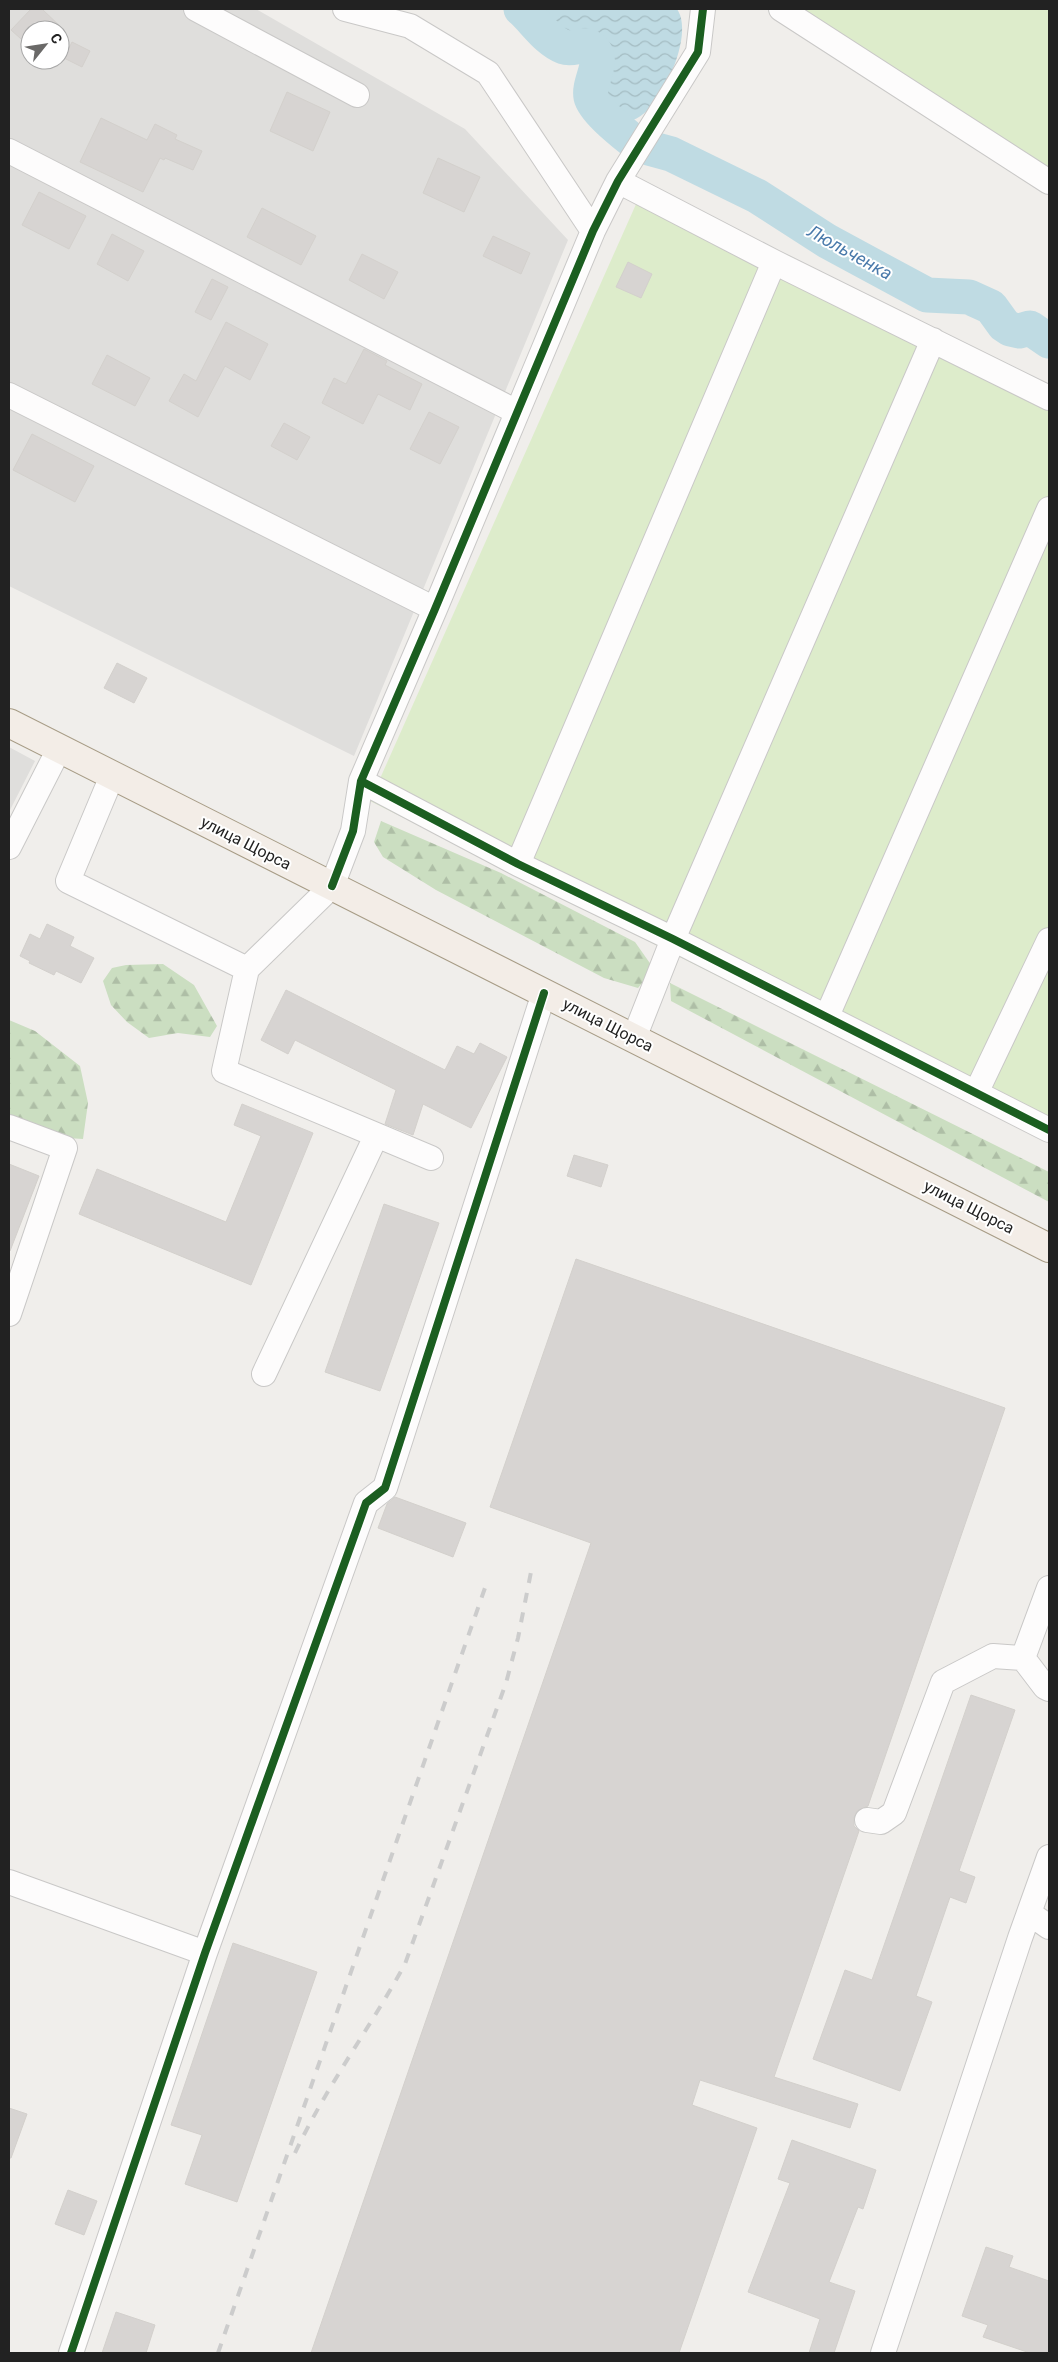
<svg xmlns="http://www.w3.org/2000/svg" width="1058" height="2362" viewBox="0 0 1058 2362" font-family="Roboto,sans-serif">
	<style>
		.residential { fill: #dfdedc; fill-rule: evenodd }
		.forest { fill: url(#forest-firs) }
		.garden { fill: #ddeccb }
		.water { fill: url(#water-waves) }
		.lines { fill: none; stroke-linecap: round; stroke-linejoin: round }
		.river { stroke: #bfdbe3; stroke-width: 35 }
		.building { fill: #d7d4d2; stroke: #d3d0cc }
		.minor-casing { stroke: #c9c8c7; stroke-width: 26 }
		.major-casing { stroke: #a79c86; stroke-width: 30 }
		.minor { stroke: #fdfcfc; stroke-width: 24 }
		.major { stroke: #f3ede7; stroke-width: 28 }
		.rail { stroke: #ccc; stroke-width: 4; stroke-dasharray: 10 10; stroke-linecap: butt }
		.cycleway-casing { stroke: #fff; stroke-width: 11 }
		.cycleway { stroke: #1b5e20; stroke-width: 8 }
		.labels { text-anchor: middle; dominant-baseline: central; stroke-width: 4; stroke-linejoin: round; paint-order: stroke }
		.street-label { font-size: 16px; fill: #222; stroke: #fff }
		.water-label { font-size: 18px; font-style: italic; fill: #4a7aab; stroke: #fff }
	</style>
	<defs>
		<pattern id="forest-firs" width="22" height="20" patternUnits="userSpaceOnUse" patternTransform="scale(1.25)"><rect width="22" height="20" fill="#cbdec1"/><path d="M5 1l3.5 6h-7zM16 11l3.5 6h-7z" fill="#aebea6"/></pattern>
		<pattern id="water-waves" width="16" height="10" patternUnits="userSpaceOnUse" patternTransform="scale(1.25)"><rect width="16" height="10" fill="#bfdbe3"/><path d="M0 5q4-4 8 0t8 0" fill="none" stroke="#a4bcc2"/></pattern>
	</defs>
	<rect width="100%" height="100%" fill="#f0eeeb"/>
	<path class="residential" d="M9,9H256L465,129L568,240L354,756L9,586ZM30,30H60V60H30Z
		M9,747L35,761L9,812Z"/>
	<path class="forest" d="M381,821L501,873L635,942L654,969L638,988L604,978L436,890L383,857L374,842Z
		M163,964L194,985L217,1026L210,1037L178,1033L149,1038L127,1022L111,1005L103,981L112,968L126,965Z
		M670,983L1049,1172V1202L671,1001Z
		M9,1020L35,1031L80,1066L88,1103L83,1139L52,1137L9,1119Z"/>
	<path class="garden" d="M792,9H1049V175Z
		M641,193L1049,387V1143L370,801Z"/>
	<path class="water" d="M521,9H677C688,25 679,55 672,71C662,93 641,134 611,118C603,114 596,108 592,100C586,85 604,65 595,52C587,39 575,51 564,47C548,41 533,20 521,9Z"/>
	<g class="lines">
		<path class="river" d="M521,9C534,20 547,41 564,47C575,51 587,39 595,52C603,64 588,83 591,97C594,110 622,132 633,141
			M649,148L671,154L757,196L827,241L927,295L969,297L991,307L1004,325L1010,329L1019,331L1030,328L1049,341"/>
	</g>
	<path class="building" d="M31,9H42L64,30H30V47L11,30Z
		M72,42L90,51L82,67L64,58Z
		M287,92L330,112L313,151L270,131Z
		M101,118L147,140L155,124L177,135L175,139L202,151L193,170L165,158L164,160L160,158L143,192L80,162Z
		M438,158L480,177L464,212L423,193Z
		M39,192L86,216L69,249L22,225Z
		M262,208L316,236L301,265L247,237Z
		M112,234L144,251L128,281L97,264Z
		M493,236L530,253L521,274L483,256Z
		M362,254L398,272L384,299L349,280Z
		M628,262L652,274L641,298L616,287Z
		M212,279L228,287L211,320L195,312Z
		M226,322L268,344L250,380L225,366L198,417L169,401L184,374L196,381Z
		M364,349L387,361L385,365L422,384L410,410L378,394L363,424L322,403L334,378L346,384Z
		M107,355L150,378L135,406L92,384Z
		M429,412L459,427L440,464L410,449Z
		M284,423L310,437L297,460L271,446Z
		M32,434L94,466L75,502L13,470Z
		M117,663L147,678L134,703L104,688Z
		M47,924L74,937L70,946L94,958L81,983L56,971L54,975L29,963L30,961L20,956L30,934L40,939Z
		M286,990L445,1070L457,1046L474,1054L480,1043L507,1057L471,1128L423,1104L413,1135L385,1124L396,1090L295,1040L288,1054L261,1040Z
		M242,1104L313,1133L251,1285L79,1214L97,1169L226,1222L261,1136L234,1125Z
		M574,1155L608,1165L601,1187L567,1176Z
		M9,1164L39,1176L10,1251L9,1250Z
		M384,1204L439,1223L380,1391L325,1372Z
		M576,1259L1005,1408L868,1806L857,1811L854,1818V1826L859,1831L774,2077L858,2104L850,2128L700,2080L692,2105L757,2128L679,2353H311L591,1543L490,1507Z
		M395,1497L466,1523L453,1557L378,1528L387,1504Z
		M971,1695L1015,1710L959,1871L975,1877L966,1903L950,1897L916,1996L932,2002L900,2091L813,2059L845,1970L872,1980Z
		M233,1943L317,1972L237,2202L185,2184L202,2135L171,2125Z
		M9,2108L27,2114L11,2158H9Z
		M792,2140L876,2170L863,2209L858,2207L829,2282L855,2291L834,2353H809L820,2319L748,2292L790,2183L778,2179Z
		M68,2190L97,2201L84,2235L55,2224Z
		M986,2247L1013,2256L1009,2267L1049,2281V2353H1030L983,2337L988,2325L962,2316Z
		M116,2312L155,2325L146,2353H102Z"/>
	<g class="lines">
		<g class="minor-casing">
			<path id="minor" d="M196,9L357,95
				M345,9L410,26L488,73L593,231
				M781,9L1049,182
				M9,151L517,412
				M618,181L774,262L1049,398
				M9,395L435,609
				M112,776L68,881L247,969L224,1071L431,1158
				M361,781L435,609L593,231L618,181L698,52L703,9
				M9,847L59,749
				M518,864L774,262
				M247,969L332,886L353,831L361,781L518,864L673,939L1049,1130
				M827,1016L1049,509
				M634,1038L673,939L933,340
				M976,1093L1049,940
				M9,1127L65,1148L9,1314
				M264,1374L376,1136
				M1023,1658L1049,1588
				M867,1820L881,1822L894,1813L943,1682L993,1656L1023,1658L1045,1687L1049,1689
				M9,1882L205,1953
				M1029,1913L1049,1927
				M71,2353L205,1953L366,1503L385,1488L544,993
				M883,2353L1020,1938L1049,1857"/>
		</g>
		<g class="major-casing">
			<path id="major" d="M9,723L1049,1248"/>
		</g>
		<use href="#minor" class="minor"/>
		<use href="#major" class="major"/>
		<path class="rail" d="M295,2153C326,2087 370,2028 405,1964L506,1683L518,1638L531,1572
			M218,2353L486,1585"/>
		<g class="cycleway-casing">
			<path id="cycleway" d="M361,781L435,609L593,231L618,181L698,52L703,9
				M332,886L353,831L361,781L518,864L673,939L1049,1130
				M71,2353L205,1953L366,1503L385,1488L544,993"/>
		</g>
		<use href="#cycleway" class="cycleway"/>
	</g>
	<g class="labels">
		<g class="street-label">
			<text transform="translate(246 843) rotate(27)">улица Щорса</text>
			<text transform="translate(608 1025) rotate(27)">улица Щорса</text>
			<text transform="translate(969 1207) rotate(27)">улица Щорса</text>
		</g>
		<g class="water-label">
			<text transform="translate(850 252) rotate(29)">Люльченка</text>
		</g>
	</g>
	<rect width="1058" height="2362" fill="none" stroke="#222222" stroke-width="20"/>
	<g transform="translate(45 45) rotate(60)"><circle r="24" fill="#ffffff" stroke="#a7a7a7"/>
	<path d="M0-4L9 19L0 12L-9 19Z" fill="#6a6968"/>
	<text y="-8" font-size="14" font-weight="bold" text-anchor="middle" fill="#222222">С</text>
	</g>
</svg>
